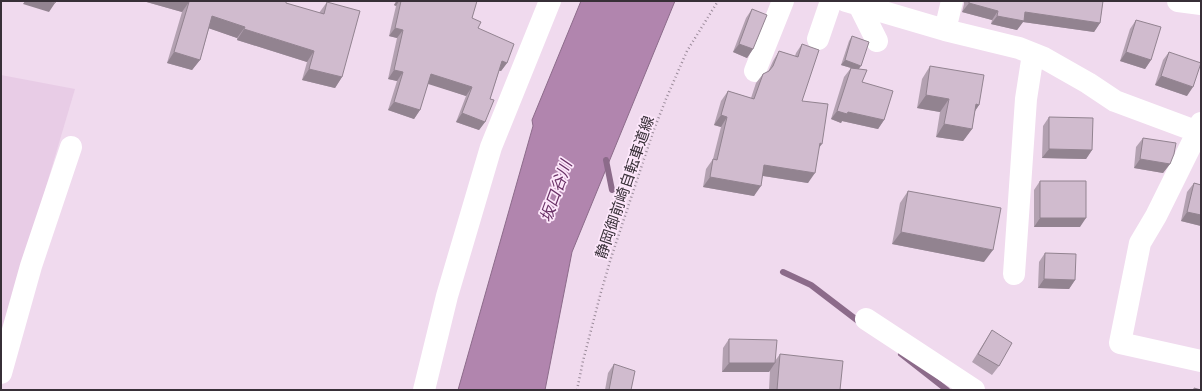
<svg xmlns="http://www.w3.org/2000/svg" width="1202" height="391" viewBox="0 0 1202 391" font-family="Commissioner,'Noto Sans JP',sans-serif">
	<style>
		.built { fill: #e8cce6 }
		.water { fill: #b185ae; stroke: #8c6b8a }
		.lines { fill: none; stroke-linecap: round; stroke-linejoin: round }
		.stream { stroke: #8c6b8a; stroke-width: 6 }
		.path { stroke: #9b8b9a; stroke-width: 2.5; stroke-dasharray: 1 3; stroke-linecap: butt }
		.minor { stroke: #fff; stroke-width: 22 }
		.wall { fill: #b3a1b1 }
		.shaded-wall { fill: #928390 }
		.building { fill: #d0bbce; stroke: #928390 }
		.labels { text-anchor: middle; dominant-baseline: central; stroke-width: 3.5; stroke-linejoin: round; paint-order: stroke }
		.street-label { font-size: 15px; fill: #372f37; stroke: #fde7fb }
		.water-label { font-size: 16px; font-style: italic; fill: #693166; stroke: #fde7fb }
	</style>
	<rect width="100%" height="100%" fill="#f0daee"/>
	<path class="built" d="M1,75L75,89L1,339Z"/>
	<path class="water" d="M581,1H675L572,252L545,390H458L533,126L532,120Z"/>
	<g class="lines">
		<path class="stream" d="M606,160L612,190
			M783,272L811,285L862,324
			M901,354L947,390"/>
		<path class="path" d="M577,390L583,361L601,292L611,258L653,132L666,99L687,51L718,1"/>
		<path class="minor" d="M846,1L945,30L1019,48L1044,58L1088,83L1115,101L1201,133
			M860,1L859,5L877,41
			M1178,1L1201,4
			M945,30L952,1
			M818,39L831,1
			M755,71L783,1
			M1201,123L1198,131L1156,216L1140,243L1120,343L1201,361
			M1014,274L1026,99L1033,54
			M866,319L974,390
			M1,373L31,266L71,147
			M424,390L447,296L491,147L550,1"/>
	</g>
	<path class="wall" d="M143,1H286V3L319,13L327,2L342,77L335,88L302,80L307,62L237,40V38L209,28L200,60L192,70L167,63L182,12Z
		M396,1H477L472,18L478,28L507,63L501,71H499L490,99L485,122L479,130L456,122L466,96L428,83L420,110L414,119L388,110L397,81L388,79L397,38L389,36L396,6L394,5Z
		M964,1H1103L1100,23L1094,32L1023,22L1017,30L991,24L992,20L962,12L964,4Z
		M752,9L753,49L747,58L733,52L746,18Z
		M1136,20L1151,60L1145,69L1120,61L1130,29Z
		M852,36L862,82L884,120L878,129L842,121L841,123L831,119L844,77L851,68L841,65L849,41Z
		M802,44V101L819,149L808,183L763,176L754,196L703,187L706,169L713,159L721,127L714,125L721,101L728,91L751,98L756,83L763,74L768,72L773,61L779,51L795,56L796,53Z
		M1169,52L1187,96L1155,85L1163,60Z
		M930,66L979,105L975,111L972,129L963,141L936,137L940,112L917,108L922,79Z
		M1049,117L1092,150L1086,159L1042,158L1043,126Z
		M1143,138L1170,164L1163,173L1134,168L1136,147Z
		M1040,181L1080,227H1034V190Z
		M1194,183L1201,185V226L1181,221L1187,192Z
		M908,191L984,262L892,244L900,203Z
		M1045,253L1075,280L1069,289L1038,288L1039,262Z
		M992,330L999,366L992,375L972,362Z
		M729,339L775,361L780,354L840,390H769L770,370L769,372H722L723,348Z
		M614,364L631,390H605L608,373Z"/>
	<path class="shaded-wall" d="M25,1H48L55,3L49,12L23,4Z
		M143,1H187L189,2L182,12Z
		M397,1H399L396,6L394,5Z
		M969,3L998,11L992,20L962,12Z
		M1025,12L1100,23L1094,32L1023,22L1017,30L991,24L997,16Z
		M212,16L245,27L237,38L205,27Z
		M395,28L403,30L397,38L389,36Z
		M244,29L314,51L307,62L237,40Z
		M739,44L753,49L747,58L733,52Z
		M174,52L200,60L192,70L167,63Z
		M1126,52L1151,60L1145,69L1120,61Z
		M845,60L861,66L858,70L841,65Z
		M502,61L507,63L501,71L496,70Z
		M309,69L342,77L335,88L302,80Z
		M394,70L403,72L397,81L388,79Z
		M431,74L472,87L466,96L425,83Z
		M1161,76L1193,87L1187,96L1155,85Z
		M926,95L949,99L940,112L917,108Z
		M394,102L420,110L414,119L388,110Z
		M976,104L979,105L971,117Z
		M837,111L848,112L884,120L878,129L842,121L841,123L831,119Z
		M462,113L485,122L479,130L456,122Z
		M721,115L727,117L721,127L714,125Z
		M944,124L972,129L963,141L936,137Z
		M820,143L822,144L815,153Z
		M1049,149L1092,150L1086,159L1042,158Z
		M1140,159L1170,164L1163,173L1134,168Z
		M764,165L815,173L808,183L758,175Z
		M710,177L761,186L754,196L703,187Z
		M1187,212L1201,215V226L1181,221Z
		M1040,218H1086L1080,227H1034Z
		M901,232L993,250L984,262L892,244Z
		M1044,279L1075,280L1069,289L1038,288Z
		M729,363H775L769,372H722Z"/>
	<path class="building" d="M48,1H56L55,3Z
		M187,1H286V3L324,14L327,2L360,11L342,77L309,69L314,51L244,29L245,27L212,16L200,60L174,52L189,2Z
		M401,1H477L472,18L481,22L478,28L514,44L507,63L502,61L490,99L494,100L485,122L462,113L472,87L431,74L420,110L394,102L403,72L394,70L403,30L395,28Z
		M969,1H1103L1100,23L1025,12L1024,21L997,16L998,11L969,3Z
		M752,9L767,15L753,49L739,44Z
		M1136,20L1161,27L1151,60L1126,52Z
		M852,36L869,42L861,66L845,60Z
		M802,44L819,50L802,101L828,104L822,144L820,143L815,173L764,165L761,186L710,177L713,159L717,160L727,117L721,115L728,91L754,99L763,74L769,71L773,66L779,51L798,57Z
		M1169,52L1201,63L1193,87L1161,76Z
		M930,66L984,75L979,105L976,104L972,129L944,124L949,99L926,95Z
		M851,68L867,70L862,82L893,91L884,120L848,112L847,114L837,111Z
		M1049,117L1093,118L1092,150L1049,149Z
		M1143,138L1176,143L1174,154L1170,164L1140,159Z
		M1040,181H1086V218H1040Z
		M1194,183L1201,185V215L1187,212Z
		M908,191L1001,208L993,250L901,232Z
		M1045,253L1076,254L1075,280L1044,279Z
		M992,330L1012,343L999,366L978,354Z
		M729,339L777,340L775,363H729Z
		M780,354L843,361L840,390H777Z
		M614,364L635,371L631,390H609Z
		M1194,388L1201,390H1194Z"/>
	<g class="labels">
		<g class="street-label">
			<text transform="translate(624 187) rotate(-71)">静岡御前崎自転車道線</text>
		</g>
		<g class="water-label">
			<text transform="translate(555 191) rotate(-70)">坂口谷川</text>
		</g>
	</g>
	<rect width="1202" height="391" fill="none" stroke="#372f37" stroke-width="4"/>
</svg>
